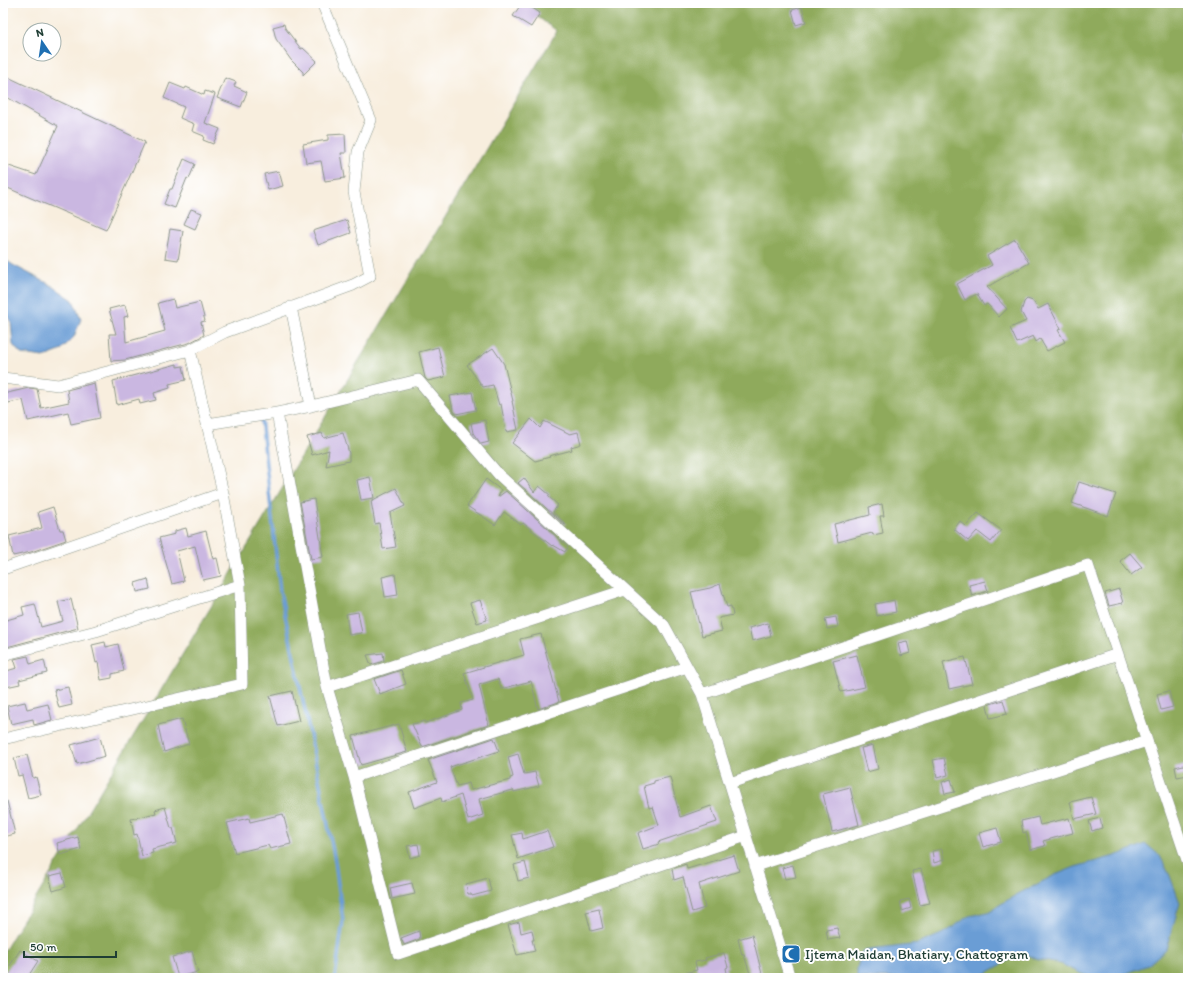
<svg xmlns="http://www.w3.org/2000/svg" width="1191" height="981" viewBox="0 0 1191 981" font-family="Itim,sans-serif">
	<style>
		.forest { fill: #8faa5b; stroke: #577448 }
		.water { fill: #6a9dd5; stroke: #446d84 }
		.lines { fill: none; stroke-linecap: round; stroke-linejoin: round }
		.stream { stroke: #6a9dd5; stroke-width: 3.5 }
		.building { fill: #cab7e1 }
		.street-casing { stroke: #8c9689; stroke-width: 12 }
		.street { stroke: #fff; stroke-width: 11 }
		.labels { text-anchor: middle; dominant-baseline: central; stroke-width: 4; stroke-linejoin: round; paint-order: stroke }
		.poi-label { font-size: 14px; fill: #1f3d34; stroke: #fff; text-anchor: start }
	</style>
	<rect width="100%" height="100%" fill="#fff"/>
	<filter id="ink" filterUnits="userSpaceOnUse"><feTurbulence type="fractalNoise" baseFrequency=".025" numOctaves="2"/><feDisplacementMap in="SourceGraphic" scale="8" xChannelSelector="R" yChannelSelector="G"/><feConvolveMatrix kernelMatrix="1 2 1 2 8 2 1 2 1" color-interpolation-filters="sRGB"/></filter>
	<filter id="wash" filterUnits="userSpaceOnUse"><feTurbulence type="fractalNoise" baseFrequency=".012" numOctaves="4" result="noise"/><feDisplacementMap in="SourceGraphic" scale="16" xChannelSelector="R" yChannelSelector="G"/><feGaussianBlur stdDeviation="0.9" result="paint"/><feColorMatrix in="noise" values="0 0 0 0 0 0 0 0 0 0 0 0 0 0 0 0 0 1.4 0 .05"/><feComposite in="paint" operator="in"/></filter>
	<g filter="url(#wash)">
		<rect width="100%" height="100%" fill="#f8eede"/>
		<path class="forest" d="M519,3H1188V978H3V953L557,31Z"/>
		<path class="water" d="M3,258L13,265L51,285L73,300L81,319L74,337L60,351L44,357L21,354L13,345L11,322L3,304Z
			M1146,844L1160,856L1170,876L1180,903L1166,949L1148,965L1119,976L1110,978H1095L1082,974L1061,964L1038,960L1023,952L978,978H857V968L862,951L918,944L946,932L969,916L988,912L1016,895L1055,875L1075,867L1115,856Z"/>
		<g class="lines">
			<path class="stream" d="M261,418L280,591L311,739L335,861L343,921L335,978"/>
		</g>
		<g id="blocks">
			<path class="building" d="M522,3H525L540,13L531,27L513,16Z
				M802,7L806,22L796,25L792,10Z
				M284,24L285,28L301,49L303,48L317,61L303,75V72L291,60L276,39L273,27Z
				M8,77L145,142L106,230L3,186V164L36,175L58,126L3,95V85Z
				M225,78L236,82L234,86L247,92L241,107L217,98Z
				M170,83L185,89L186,87L204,95L205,91L215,94L205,123L220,129L213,144L203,140L204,136L192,131L194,124L180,118L184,107L164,98Z
				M345,134L346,153H341L345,178L325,181L321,161L306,163L303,144L328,140V135Z
				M184,159L195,164L189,179L187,178L175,208L164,204L170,189H172Z
				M279,171L283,186L268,190L264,174Z
				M191,209L202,213L195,229L184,224Z
				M347,220L351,233L318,245L313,231Z
				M170,229L183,231L178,260L165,258Z
				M1015,239L1029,263L987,287L1007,309L999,317L987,304L984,306L977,294L965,300L957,284L992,265L987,256Z
				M173,299L175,308L200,302L205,321L201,322L204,335L189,343L173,347L125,360L111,361L109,334H116L109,309L125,305L128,316L124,317L126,342L165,331L158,303Z
				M1027,299L1033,301L1038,309L1048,304L1061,329L1058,330L1065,342L1047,351L1040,339L1036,342L1033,336L1017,343L1010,328L1026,321L1021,312L1024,302Z
				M438,347L445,377L428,381L425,378L419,352Z
				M493,348L504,364L513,401H512L518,430L506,432L501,404L499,405L493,385L483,387L467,365Z
				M177,364V367L183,366L186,380L169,384L170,388L154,393L156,400L140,404L139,399L117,405L113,381Z
				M94,383L100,418L71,424L68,412L28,421L23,400L3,404V394L29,388L37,389L41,408L69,402L67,390Z
				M472,392L476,410L456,414L453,410L450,396Z
				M531,419L540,428L544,421L570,434L578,432L581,444L571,447L572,450L549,456L550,457L535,461L512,443Z
				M485,420L489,442L481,444L473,433L471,423Z
				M322,433L324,438L343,433L349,453V461L326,466L329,450L312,455L307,437Z
				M370,477L374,498L361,500L357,480Z
				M524,478L534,492L539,486L550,495L548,496L558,505L553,512L566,524L565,525L518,483Z
				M486,479L501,490L498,497L506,491L568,547L565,552L553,545L552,546L523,523L521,525L504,512L495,525L467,506Z
				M1079,482L1116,494L1108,516L1072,503Z
				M396,488L405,506L390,513L396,547L383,549L379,523L375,524L371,501Z
				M314,499L323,557L311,559L300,502Z
				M882,504L884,516H880L883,533L873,535L872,533L838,542L834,524L870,515L869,507Z
				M53,507L60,530H63L66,540L31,552L13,556L9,536L42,528L38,512Z
				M978,513L1001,530L991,542L977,531L968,541L954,529L960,521L966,526Z
				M186,528L188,536L206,531L213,559L217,558L221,576L203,580L195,546L177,551L184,581L172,584L159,538L175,534V531Z
				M1130,553L1142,567L1131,575L1120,561Z
				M395,574L398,595L385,597L382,577Z
				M148,579L150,589L137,592L135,583Z
				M985,581L988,591L972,596L969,585Z
				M720,584L727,607L731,606L733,615L719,618L722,631L702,636L691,592L710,588Z
				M1119,589L1123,603L1109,606L1105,593Z
				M71,599L78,628L3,648V621L24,615L22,607L35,604L41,627L63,621L58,602Z
				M480,600L487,620L477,623L470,603Z
				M894,600L896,612L877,616L875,604Z
				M358,612L362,633L349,635L346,614Z
				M836,617L838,627L827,629L825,619Z
				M768,623L771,636L752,641L749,628Z
				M541,634L559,702L538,709L531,681L501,689L498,679L479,685L489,725L422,747L412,724L425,721V723L462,710L461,703L473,700L464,673L524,655L520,639Z
				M907,641L910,653L901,656L898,643Z
				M105,642L106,647L118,644L124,671L112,674V678L101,680L98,662L96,663L92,645Z
				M383,653L384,661L371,665L367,655Z
				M857,655L865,687L841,692L833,661Z
				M28,656L30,664L44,660L47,673L19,680L20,684L6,687L3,672L17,668L14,659Z
				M965,657L972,684L949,689L943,662Z
				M401,670L406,684L380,694L374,679Z
				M68,687L72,705L59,708L54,690Z
				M292,691L299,721L278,726L270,696Z
				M1169,691L1173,707L1161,710L1157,694Z
				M1003,700L1007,714L990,718L987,705Z
				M25,702L27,709L48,704L52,720L34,725L33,719L11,724L7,706Z
				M182,719L189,744L164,752L158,725Z
				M399,724L407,752L361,765L353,736Z
				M100,737L105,756L77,764L71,745Z
				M494,738L499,751L450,767L457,786L469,783L471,790L510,780V778L513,777L508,757L518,754L524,774L535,772L539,786L514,792L513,790L479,799L483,815L468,820L461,795L442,802L441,798L414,808L409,792L437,782L428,760Z
				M873,745L878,769L867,772L861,748Z
				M27,755L33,778L36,777L41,795L28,798L22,775L18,776L14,758Z
				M944,758L948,775L937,778L933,760Z
				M1188,764V775L1177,777L1175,767Z
				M670,777L680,817L711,806L717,822L658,842L659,844L643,849L638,833L659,825L653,807L649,808L644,786L654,783V781Z
				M951,779L955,792L945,794L942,782Z
				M850,787L859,825L832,832L823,794Z
				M1091,797L1096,814L1074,819L1070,802Z
				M3,801H7L15,834L3,837Z
				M165,807L171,828H173L177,843L152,849L153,853L142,856L137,834L134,835L131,819L156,813L155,810Z
				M283,814L291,844L270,849L268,845L235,853L227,823L249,818L250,822Z
				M1038,817L1040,825L1069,818L1073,833L1043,841L1045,846L1030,850L1026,832L1023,833L1021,821Z
				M1100,818L1102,828L1092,831L1089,821Z
				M997,828L1001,842L983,847L979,833Z
				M547,831L553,847L518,859L512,835L522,833L523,839Z
				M78,837L81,849L60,855L57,843Z
				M418,844L420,855L410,858L407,846Z
				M942,849L944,860L934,863L932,851Z
				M734,855L739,871L699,884L705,908L692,912L683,877L674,880L672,869L686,864L687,869Z
				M525,862L529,878L518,881L514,865Z
				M793,865L796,877L785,879L782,868Z
				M921,869L930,903L920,905L912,871Z
				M62,873L66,887L53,891L49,876Z
				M488,878L491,891L472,896L471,894H468L466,884Z
				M412,883L415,894L392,899L390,888Z
				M909,899L911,908L902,911L900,901Z
				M599,909L603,928L591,931L586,912Z
				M519,922L521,933L532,930L534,940H532L535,951L517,955L508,925Z
				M837,928L840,938L828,940L826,930Z
				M419,931L420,939L404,945L401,938Z
				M752,935L762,974L751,977L744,955H742L738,939Z
				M20,950L38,961L27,978H3V976Z
				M192,951L198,972L178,977L172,957Z
				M724,953L728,967L726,968L728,978H680L679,974L697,970L695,962L706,960L705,958Z"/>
		</g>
	</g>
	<g filter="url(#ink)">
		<use href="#blocks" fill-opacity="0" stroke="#8c9689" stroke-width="1"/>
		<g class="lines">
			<g class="street-casing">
				<path id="street" d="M291,307L311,406L277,413L327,687L354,777L398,954L746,836
					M190,350L225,332L353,285L370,276L354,192L358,152L371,120L322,3
					M3,378L58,385L190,350L223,493L3,569
					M311,406L418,380L499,475L664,625L702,694
					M207,424L277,413
					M3,655L96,631L240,585
					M327,687L625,590
					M3,739L242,684L240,585L223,493
					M354,777L687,667
					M730,783L1118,654
					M755,866L1147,741
					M790,978L702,694L1088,565L1188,863"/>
			</g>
			<use href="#street" class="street"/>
		</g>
	</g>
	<defs>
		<g id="mosque-square" transform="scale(1)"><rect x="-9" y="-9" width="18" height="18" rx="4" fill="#1f6fb2" stroke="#fff"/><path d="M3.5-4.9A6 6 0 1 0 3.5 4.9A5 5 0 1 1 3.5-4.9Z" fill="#fff"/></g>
	</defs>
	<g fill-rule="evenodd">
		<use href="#mosque-square" x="791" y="954"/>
	</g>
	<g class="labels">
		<g class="poi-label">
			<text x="805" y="954">Ijtema Maidan, Bhatiary, Chattogram</text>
		</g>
	</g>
	<rect width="1191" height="981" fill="none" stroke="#fff" stroke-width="16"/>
	<g transform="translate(42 42) rotate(347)"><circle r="19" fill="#ffffff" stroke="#a5b1ae"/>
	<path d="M0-3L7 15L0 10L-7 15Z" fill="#1f6fb2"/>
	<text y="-6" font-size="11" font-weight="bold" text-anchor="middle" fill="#1f3d34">N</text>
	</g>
	<path d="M24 951v6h92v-6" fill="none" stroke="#1f3d34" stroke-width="2"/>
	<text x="30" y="951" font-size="12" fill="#1f3d34" stroke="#ffffff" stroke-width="3" paint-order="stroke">50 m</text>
</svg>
